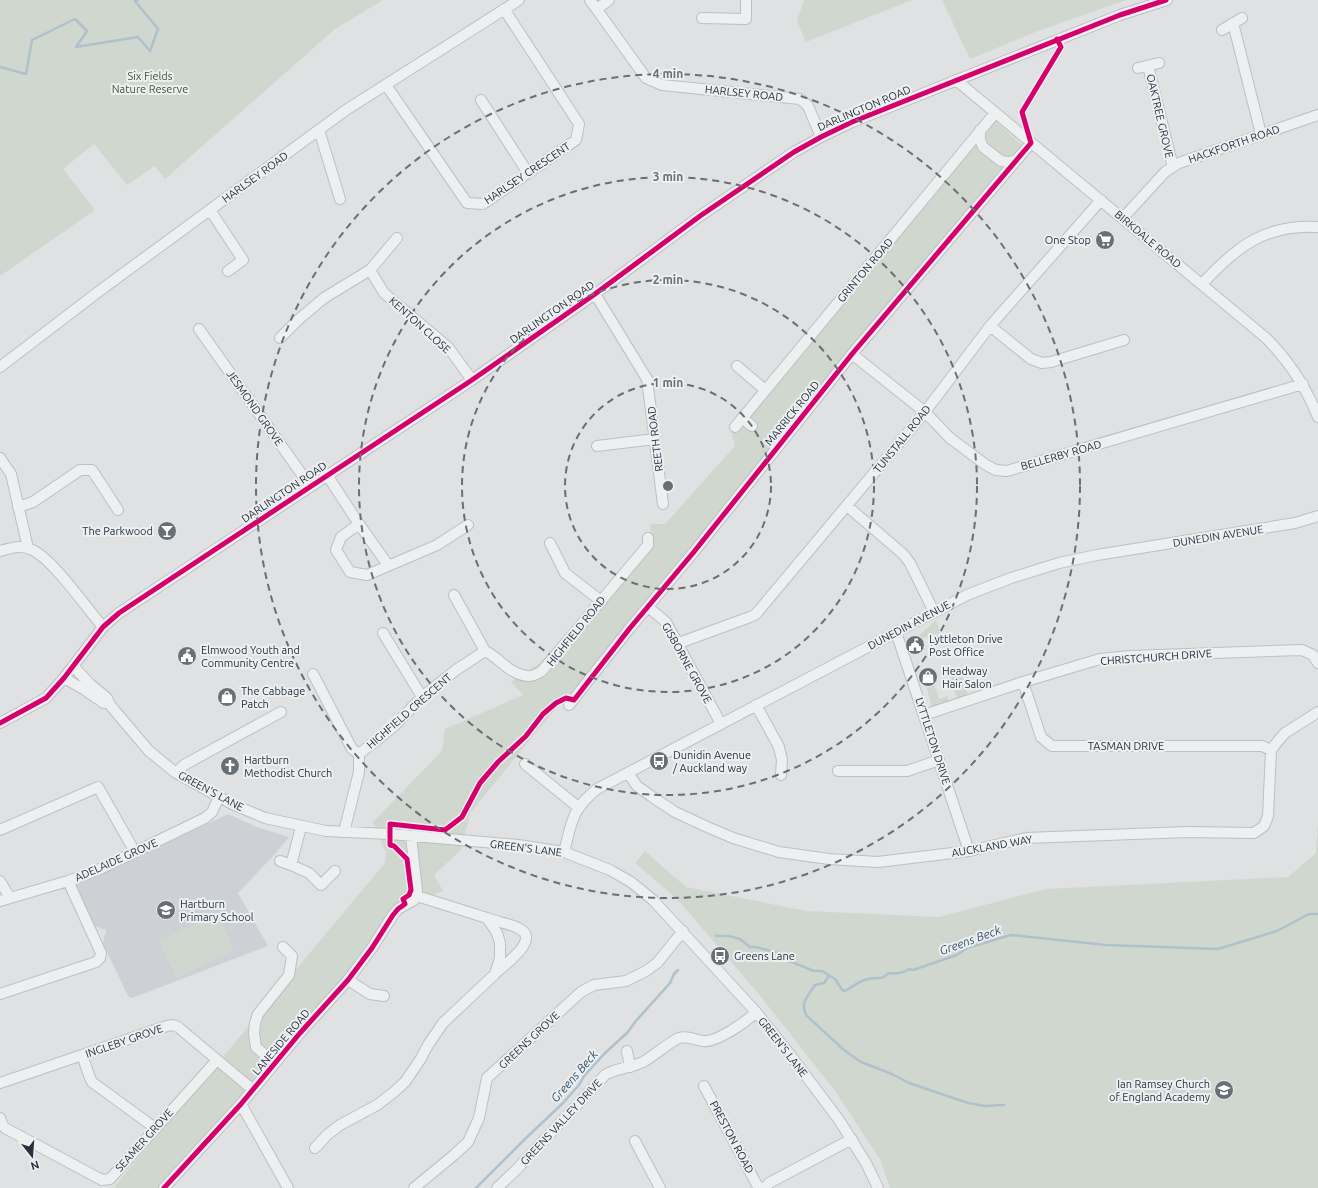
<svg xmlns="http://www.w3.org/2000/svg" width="1318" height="1188" viewBox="0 0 1318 1188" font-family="Ubuntu,sans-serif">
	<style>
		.built { fill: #cdd1d6 }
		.green { fill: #d0d7cf }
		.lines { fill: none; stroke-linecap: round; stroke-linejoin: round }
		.stream { stroke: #afc1cc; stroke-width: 2.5 }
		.minor-casing { stroke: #bdbfc1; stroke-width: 12 }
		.minor { stroke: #eeeff0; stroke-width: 10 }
		.cycleway-casing { stroke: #ecf0f3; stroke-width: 8 }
		.cycleway { stroke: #d6006c; stroke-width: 5 }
		.ring { fill: none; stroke: #686f75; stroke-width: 2; stroke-dasharray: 7 5 }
		.labels { text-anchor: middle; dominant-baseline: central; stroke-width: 4; stroke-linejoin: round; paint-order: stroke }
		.park-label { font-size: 11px; fill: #405436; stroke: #ecf0f3 }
		.street-label { font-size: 11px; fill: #28313a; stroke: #ecf0f3 }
		.poi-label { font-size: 11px; fill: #28313a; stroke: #ecf0f3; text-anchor: start }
		.water-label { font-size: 12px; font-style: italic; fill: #36546a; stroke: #ecf0f3 }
		.centre { fill: #686f75; stroke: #ecf0f3; stroke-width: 2 }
		.ring-label { font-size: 12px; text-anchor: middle; font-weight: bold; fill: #686f75; stroke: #ecf0f3; stroke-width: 4; stroke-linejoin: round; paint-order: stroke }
	</style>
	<rect width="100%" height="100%" fill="#dfe1e3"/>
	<path class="built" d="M228,814L257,827L289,837L275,854L238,893L268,946L132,998L128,996L103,944L106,930L94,926L73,885L96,877Z"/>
	<path class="green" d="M0,0H383L335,29L165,179L155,166L127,185L94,144L63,169L95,210L0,276Z
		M804,0H912L806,42L797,21Z
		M942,0H1126L1038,31L970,59Z
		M988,115L1030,152L576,689L561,702L470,813L461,850L434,875L443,891L405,904L346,981L161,1188H113L385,863L386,853L373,822L442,751L445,729L523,695L511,682L540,663L651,540L650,524H665L735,446L731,430Z
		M936,620L940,633L913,641Z
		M961,672L968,696L960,699L956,697L951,676Z
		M933,680L939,699L948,696V702L932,707L925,682Z
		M1318,822V1188H890L881,1161L836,1092L757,992L678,900L635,863L645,851L686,887L806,911L939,917L1046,889L1288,877L1316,853Z
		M217,914L234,950L176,978L159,941Z"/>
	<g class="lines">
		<path class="stream" d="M0,67L26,74L32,40L75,19L87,31L76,47L138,37L150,51L158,29L135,1L138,0
			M716,936H729L740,939L750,947H756L778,953L782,958L814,971H822L835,979L842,990L845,991C860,982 864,977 882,978L889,973C896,974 902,974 909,969L913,970L957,955L967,948L1011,935L1106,945L1218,949L1277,931L1309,914H1318
			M829,976L824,983L815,985C808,996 800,1002 806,1015L844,1050L861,1062L892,1074L909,1083L968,1103L985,1106L1004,1105
			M476,1188L526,1138L563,1103L579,1085L584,1076L605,1053L628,1032L635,1022L670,983L674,974L678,970"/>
		<g class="minor-casing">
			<path id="minor" d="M590,0L646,78L662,85L800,99L808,106L821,137
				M597,9L609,0
				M702,18L746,19V0
				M1233,23L1261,134
				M1222,30L1242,18
				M1148,66L1173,167
				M1138,68L1159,63
				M956,80L1266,338C1289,361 1306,387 1318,417
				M386,85L467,203L483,204L576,140L579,124L504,9
				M481,100L528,173
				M319,130L340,199
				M980,130V140L983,147L1001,161L1009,162L1017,160
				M210,210L243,260L228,271
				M1123,218L1165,172L1179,163L1318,115
				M370,270L397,238
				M1202,284C1236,247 1265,224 1318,227
				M595,294L647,379L663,504
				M990,326L1031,359L1042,363L1051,362L1124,340
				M199,329L310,486
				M280,338L298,320L324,298L370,270L384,293L448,347L472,380
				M852,354L925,412L950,438L986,465L996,470L1007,471L1303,384
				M737,366L765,390
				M0,367L98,292L346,110L519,0
				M742,418L752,426
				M735,427L995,113
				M597,446L655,439
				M0,458L11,474L28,548
				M327,475L359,524L388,565
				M847,506L903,554L910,563L934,612
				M18,507L33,502L80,470H92L118,510
				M359,524L341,537L336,550L350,572L367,575L437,545L468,525
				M550,543L565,573L601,601
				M0,551C10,548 20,545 30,549C51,556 87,609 103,627
				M454,595L485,651
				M648,607L666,622L721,724
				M896,632L969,851
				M383,633L422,697
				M679,643L750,617L756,614L925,412L990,326L1101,200
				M485,651C500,658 510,675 528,676C532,677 538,673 542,671L648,545V538
				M73,666L90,684L107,698L110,705L149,751L176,773L232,804L265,818L326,831L390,834L518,845L564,852L610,870L631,882L653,900L756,1012L788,1052L839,1120L866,1163L878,1188
				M313,674L352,749L359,754
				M64,678L85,690L104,703
				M1023,682L1041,737L1052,746H1262L1271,750
				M569,705L630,628L693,553L852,354L1031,143
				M756,705L779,747L782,760L781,775
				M924,715L1023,682L1100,659L1130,656L1302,650L1313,655L1318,663
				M0,723L46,698L64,678L103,627L119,613L472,380L595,294L700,216L794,152L821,137L852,122L1120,15L1167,0
				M525,764L578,807
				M838,771H907L939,760
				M176,773L184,765L281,712
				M628,773L637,786L651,796L675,812L705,826L733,838L779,852L829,859L878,862L969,851L1026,838L1187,832L1254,833L1264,826L1268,816L1271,750L1278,741L1285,733L1318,712
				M301,827L291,865L309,873L321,885L335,871
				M0,830L98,787L135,852
				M344,832L359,772V754L393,727L422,697L456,670L485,651
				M564,852C572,822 571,810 597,789L967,595L1011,578L1059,563L1097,555L1295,523L1318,516
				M280,861L291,865
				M0,881L10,898
				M0,901L68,881L100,869L205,818L212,812L219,797
				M487,918C497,922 512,924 520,929C540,940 505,964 497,972
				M348,980L370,994L384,996
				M0,994L96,962L100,958L101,953L68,881
				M627,1051L630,1067
				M82,1055L90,1078L92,1082L155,1128
				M274,1063L256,1047L254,1034L255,1023L258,1014L289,975L292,956L283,947
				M0,1083L167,1026L173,1025L178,1027L253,1090
				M704,1086L757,1185L761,1188
				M241,1104L288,1188
				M0,1118L3,1126L5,1128L102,1180L110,1179L217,1060
				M635,1141L660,1188
				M315,1148L327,1135L340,1125L377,1105L394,1092L405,1082L420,1060L428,1045L443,1023L495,974L500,958V943L497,933L487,918L417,896
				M164,1188L241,1104L300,1033L348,980L372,948L393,915L398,909L414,900L417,896V890L411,836
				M414,1188L454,1155L468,1142L479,1118L487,1078L581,992L594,985L626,981L646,971L657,963L683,931
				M497,1188L517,1169L605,1075C617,1068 630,1068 643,1062C654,1056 669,1042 679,1038C688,1035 694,1040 703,1041C716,1043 746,1022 756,1012
				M765,1188L769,1183L852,1139"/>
		</g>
		<use href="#minor" class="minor"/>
		<g class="cycleway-casing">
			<path id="cycleway" d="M0,723L46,698L64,678L103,627L119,613L472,380L595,294L700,216L794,152L821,137L852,122L1120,15L1166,0
				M164,1188L241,1104L300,1033L348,980L372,948L393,915L398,909L405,904L403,899L409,895L411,890L407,859L394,846L390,845V824L445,830L462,817L480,783L498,762L526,736L543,714L556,703L566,698L574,700L630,628L693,553L852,354L1031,143L1022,112L1061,47L1057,39"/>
		</g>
		<use href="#cycleway" class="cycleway"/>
	</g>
	<g class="ring">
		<circle cx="668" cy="486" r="103"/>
		<circle cx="668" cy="486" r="206"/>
		<circle cx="668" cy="486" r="309"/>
		<circle cx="668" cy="486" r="412"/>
	</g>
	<defs>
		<g id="supermarket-disc" transform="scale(1)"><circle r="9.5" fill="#686f75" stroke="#ecf0f3"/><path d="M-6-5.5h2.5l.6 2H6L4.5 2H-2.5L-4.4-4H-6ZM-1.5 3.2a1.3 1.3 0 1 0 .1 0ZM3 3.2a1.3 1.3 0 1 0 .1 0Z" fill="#fff"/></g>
		<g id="bar-disc" transform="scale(1)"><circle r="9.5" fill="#686f75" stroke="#ecf0f3"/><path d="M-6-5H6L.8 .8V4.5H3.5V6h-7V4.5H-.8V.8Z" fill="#fff"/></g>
		<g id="civic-disc" transform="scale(1)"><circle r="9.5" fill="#686f75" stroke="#ecf0f3"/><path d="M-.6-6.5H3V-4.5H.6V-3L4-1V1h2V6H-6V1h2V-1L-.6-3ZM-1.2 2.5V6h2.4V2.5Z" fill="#fff"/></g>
		<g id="shop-disc" transform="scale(1)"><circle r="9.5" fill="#686f75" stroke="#ecf0f3"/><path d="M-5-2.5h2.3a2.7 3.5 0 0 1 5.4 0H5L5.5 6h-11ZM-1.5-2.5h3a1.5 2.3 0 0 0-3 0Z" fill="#fff"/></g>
		<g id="bus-disc" transform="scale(1)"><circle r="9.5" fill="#686f75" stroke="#ecf0f3"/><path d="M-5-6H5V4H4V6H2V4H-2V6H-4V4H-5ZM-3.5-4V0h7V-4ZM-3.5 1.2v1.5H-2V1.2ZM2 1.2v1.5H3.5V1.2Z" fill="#fff"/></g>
		<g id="church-disc" transform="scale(1)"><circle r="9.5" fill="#686f75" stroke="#ecf0f3"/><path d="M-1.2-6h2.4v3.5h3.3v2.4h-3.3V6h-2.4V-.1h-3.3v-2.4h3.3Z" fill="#fff"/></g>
		<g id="school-disc" transform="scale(1)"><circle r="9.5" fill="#686f75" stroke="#ecf0f3"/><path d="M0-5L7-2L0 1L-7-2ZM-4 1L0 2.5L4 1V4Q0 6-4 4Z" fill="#fff"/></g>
	</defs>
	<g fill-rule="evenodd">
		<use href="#supermarket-disc" x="1105" y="240"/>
		<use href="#bar-disc" x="167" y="531"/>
		<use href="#civic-disc" x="915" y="645"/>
		<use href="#civic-disc" x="187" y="656"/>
		<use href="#shop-disc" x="928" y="677"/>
		<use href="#shop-disc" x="227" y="697"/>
		<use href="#bus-disc" x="659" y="761"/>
		<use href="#church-disc" x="230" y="766"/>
		<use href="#school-disc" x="166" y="910"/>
		<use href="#bus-disc" x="720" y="956"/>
		<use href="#school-disc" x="1224" y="1090"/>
	</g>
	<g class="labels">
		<g class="park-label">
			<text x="150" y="76">Six Fields<tspan x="150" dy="13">Nature Reserve</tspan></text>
		</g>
		<g class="street-label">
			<text transform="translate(744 93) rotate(6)">HARLSEY ROAD</text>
			<text transform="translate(864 108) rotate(-23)">DARLINGTON ROAD</text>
			<text transform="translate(1160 116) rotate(77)">OAKTREE GROVE</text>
			<text transform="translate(1234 144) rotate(-19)">HACKFORTH ROAD</text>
			<text transform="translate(527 173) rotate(-34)">HARLSEY CRESCENT</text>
			<text transform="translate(255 177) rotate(-36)">HARLSEY ROAD</text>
			<text transform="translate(1148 239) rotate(40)">BIRKDALE ROAD</text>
			<text transform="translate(865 270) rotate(-50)">GRINTON ROAD</text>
			<text transform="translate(552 312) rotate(-35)">DARLINGTON ROAD</text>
			<text transform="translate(420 325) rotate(42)">KENTON CLOSE</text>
			<text transform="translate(255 408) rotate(55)">JESMOND GROVE</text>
			<text transform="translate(792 413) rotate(-51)">MARRICK ROAD</text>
			<text transform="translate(655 439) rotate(-97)">REETH ROAD</text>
			<text transform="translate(902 439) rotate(-51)">TUNSTALL ROAD</text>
			<text transform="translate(1061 455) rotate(-16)">BELLERBY ROAD</text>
			<text transform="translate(284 492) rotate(-34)">DARLINGTON ROAD</text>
			<text transform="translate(1218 536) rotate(-9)">DUNEDIN AVENUE</text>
			<text transform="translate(909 625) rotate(-28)">DUNEDIN AVENUE</text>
			<text transform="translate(576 631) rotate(-51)">HIGHFIELD ROAD</text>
			<text transform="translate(1156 657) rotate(-4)">CHRISTCHURCH DRIVE</text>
			<text transform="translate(687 663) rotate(61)">GISBORNE GROVE</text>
			<text transform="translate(409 711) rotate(-41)">HIGHFIELD CRESCENT</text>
			<text transform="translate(933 741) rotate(72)">LYTTLETON DRIVE</text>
			<text x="1126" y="746">TASMAN DRIVE</text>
			<text transform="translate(211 791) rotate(28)">GREEN'S LANE</text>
			<text transform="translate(992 846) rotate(-10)">AUCKLAND WAY</text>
			<text transform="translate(526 848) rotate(7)">GREEN'S LANE</text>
			<text transform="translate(116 860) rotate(-24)">ADELAIDE GROVE</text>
			<text transform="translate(529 1040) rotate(-43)">GREENS GROVE</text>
			<text transform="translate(124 1041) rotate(-19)">INGLEBY GROVE</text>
			<text transform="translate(281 1042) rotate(-50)">LANESIDE ROAD</text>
			<text transform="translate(783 1047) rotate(52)">GREEN'S LANE</text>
			<text transform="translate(561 1122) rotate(-47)">GREENS VALLEY DRIVE</text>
			<text transform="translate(732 1137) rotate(62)">PRESTON ROAD</text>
			<text transform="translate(144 1140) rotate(-48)">SEAMER GROVE</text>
		</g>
		<g class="poi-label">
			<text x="1091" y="240" text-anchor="end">One Stop</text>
			<text x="153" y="531" text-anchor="end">The Parkwood</text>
			<text x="929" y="639">Lyttleton Drive<tspan x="929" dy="13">Post Office</tspan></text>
			<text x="201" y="650">Elmwood Youth and<tspan x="201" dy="13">Community Centre</tspan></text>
			<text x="942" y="671">Headway<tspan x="942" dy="13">Hair Salon</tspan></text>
			<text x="241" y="691">The Cabbage<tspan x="241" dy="13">Patch</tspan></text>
			<text x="673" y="755">Dunidin Avenue<tspan x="673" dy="13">/ Auckland way</tspan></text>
			<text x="244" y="760">Hartburn<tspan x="244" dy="13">Methodist Church</tspan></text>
			<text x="180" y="904">Hartburn<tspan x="180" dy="13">Primary School</tspan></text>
			<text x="734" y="956">Greens Lane</text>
			<text x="1210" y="1084" text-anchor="end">Ian Ramsey Church<tspan x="1210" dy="13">of England Academy</tspan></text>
		</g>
		<g class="water-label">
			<text transform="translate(970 940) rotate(-20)">Greens Beck</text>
			<text transform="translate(574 1076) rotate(-49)">Greens Beck</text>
		</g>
	</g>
	<circle cx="668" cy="486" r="6" class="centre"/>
	<g class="ring-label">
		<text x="668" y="78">4 min</text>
		<text x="668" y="181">3 min</text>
		<text x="668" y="284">2 min</text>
		<text x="668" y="387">1 min</text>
	</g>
	<g transform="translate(32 1156) rotate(163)" stroke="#ecf0f3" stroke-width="3" paint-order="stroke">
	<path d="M0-3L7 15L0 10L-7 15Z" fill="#28313a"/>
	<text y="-6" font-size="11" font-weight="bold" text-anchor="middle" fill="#28313a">N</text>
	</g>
</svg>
